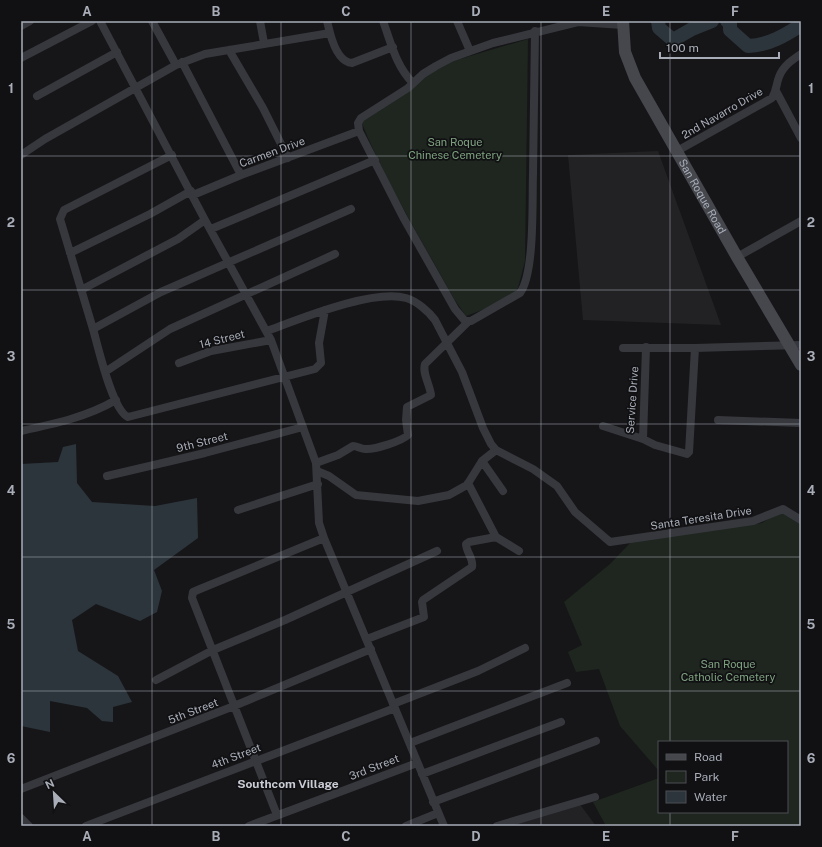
<svg xmlns="http://www.w3.org/2000/svg" width="822" height="847" viewBox="0 0 822 847" font-family="'Public Sans',sans-serif">
	<style>
		.built { fill: #222225 }
		.green { fill: #1e261f }
		.water { fill: #2c353c }
		.lines { fill: none; stroke-linecap: round; stroke-linejoin: round }
		.river { stroke: #2c353c; stroke-width: 14 }
		.street { stroke: #37383d; stroke-width: 8 }
		.secondary { stroke: #45474d; stroke-width: 12 }
		.grid { fill: none; stroke: #a8adb8; stroke-width: 1; stroke-opacity: 0.55 }
		.labels { text-anchor: middle; dominant-baseline: central; stroke-width: 3.5; stroke-linejoin: round; paint-order: stroke }
		.street-label { font-size: 11px; fill: #a8adb8; stroke: #111113 }
		.park-label { font-size: 11px; fill: #7fa381; stroke: #111113 }
		.neighbourhood-label { font-size: 12px; font-weight: bold; fill: #c9ccd4; stroke: #111113 }
		.neatline { fill: none; stroke: #a8adb8; stroke-width: 1.5 }
		.grid-label { font-size: 13px; text-anchor: middle; font-weight: bold; fill: #a8adb8 }
	</style>
	<rect width="100%" height="100%" fill="#161618"/>
	<path class="built" d="M658,151L721,325L583,320L568,155Z
		M579,803L596,826H505Z"/>
	<path class="green" d="M528,39L525,261L518,288L509,300L466,316L454,299C423,242 385,182 361,121L421,79L450,62Z
		M778,513L786,514L801,522V826H606L593,802L659,778V812H787V742H659V771L620,726L599,669L576,672L568,652L582,645L564,602L610,564L632,541L762,523Z"/>
	<path class="water" d="M76,444L77,483L92,502L155,506L197,498L198,538L154,570L162,591L157,612L140,621L96,604L72,620L78,651L118,676L132,702L113,707V722L102,721L87,708L50,701V732L21,726V464L58,462L63,447Z"/>
	<g class="lines">
		<path class="river" d="M658,21L659,28L673,40L692,29L712,21
			M727,21L730,23V30L748,46C769,45 784,36 801,25"/>
		<path class="street" d="M100,21L205,220L271,340L316,463L319,523L324,538L444,826
			M152,21L176,65
			M260,21L264,43
			M327,21L330,33
			M383,21C391,43 396,66 413,83
			M457,21L470,51
			M21,26L30,21
			M535,31C534,79 534,126 533,174C532,201 535,273 520,293L471,321H465L455,309L403,217L359,131L358,123L361,118L408,88L423,74L436,66L451,58L493,43L578,22L623,25
			M229,50L263,108L288,158
			M21,58L92,21
			M182,62L241,175
			M776,91L801,138
			M37,96L117,52
			M677,151L772,98C777,90 776,84 779,77C783,66 792,60 801,54
			M21,155L45,139L176,65L205,54L330,33C333,44 339,62 352,63L393,47
			M193,195L241,175L359,131
			M211,229L375,160
			M70,253L150,214L191,191
			M737,257L801,221
			M81,290L178,239L205,220
			M325,310L319,343L321,363L315,369L128,417C112,410 98,346 93,329L161,292L351,209
			M93,329L60,219L64,210L172,155
			M267,331C300,319 372,289 406,298C417,301 429,312 435,320L462,372L483,428L491,444L496,450L533,469L557,486L575,512L610,542L753,521L783,509L801,520
			M623,348H695L801,345
			M179,363L211,351L271,340
			M105,372L170,329L335,254
			M718,420L801,423
			M603,426L643,439L646,347
			M21,431C54,424 87,417 116,400
			M643,439L655,445L687,454L689,452L695,348
			M482,461L503,491
			M316,463L338,455L353,446C357,446 361,449 365,449C374,450 402,441 408,435L406,420L407,407L431,395C430,385 422,373 425,364L468,322
			M317,471L329,476L356,495L418,501L449,495L467,485L482,461L496,450
			M107,476L205,453L303,427
			M468,483L496,537
			M238,510L318,484
			M367,639L424,617L422,602L423,600L472,567C474,559 466,552 466,544L469,542L496,537L519,551
			M156,680L213,650L285,620L437,551
			M393,704L478,671L525,648
			M410,743L567,683
			M422,774L561,722
			M21,789L234,706L371,649
			M433,802L596,741
			M277,815L192,598L193,592L200,589L324,538
			M21,818L29,826
			M86,826L395,708
			M249,826L417,763
			M406,826L438,813
			M497,826L595,797"/>
		<path class="secondary" id="s1" d="M623,21L625,52L635,78L737,257L801,365"/>
	</g>
	<path class="grid" d="M152,21V826M281,21V826M411,21V826M541,21V826M670,21V742M21,156H801M21,290H801M21,424H801M21,557H801M21,691H801M670,812V826"/>
	<g class="labels">
		<g class="street-label">
			<text transform="translate(722 113) rotate(-30)">2nd Navarro Drive</text>
			<text transform="translate(272 152) rotate(-20)">Carmen Drive</text>
			<text stroke="none"><textPath href="#s1" startOffset="195">San Roque Road</textPath></text>
			<text transform="translate(222 339) rotate(-14)">14 Street</text>
			<text transform="translate(632 400) rotate(-86)">Service Drive</text>
			<text transform="translate(202 442) rotate(-14)">9th Street</text>
			<text transform="translate(701 518) rotate(-9)">Santa Teresita Drive</text>
			<text transform="translate(193 711) rotate(-21)">5th Street</text>
			<text transform="translate(236 756) rotate(-21)">4th Street</text>
			<text transform="translate(374 767) rotate(-21)">3rd Street</text>
		</g>
		<g class="park-label">
			<text x="455" y="142">San Roque<tspan x="455" dy="13">Chinese Cemetery</tspan></text>
			<text x="728" y="664">San Roque<tspan x="728" dy="13">Catholic Cemetery</tspan></text>
		</g>
		<g class="neighbourhood-label">
			<text x="288" y="784">Southcom Village</text>
		</g>
	</g>
	<rect width="822" height="847" fill="none" stroke="#111113" stroke-width="44"/>
	<rect x="658" y="741" width="130" height="72" fill="#111113" stroke="#4d4f55"/>
	<rect x="666" y="754" width="20" height="6" fill="#45474d" stroke="#4d4f55"/>
	<text x="694" y="761" font-size="12" fill="#a8adb8">Road</text>
	<rect x="666" y="771" width="20" height="12" fill="#1e261f" stroke="#4d4f55"/>
	<text x="694" y="781" font-size="12" fill="#a8adb8">Park</text>
	<rect x="666" y="791" width="20" height="12" fill="#2c353c" stroke="#4d4f55"/>
	<text x="694" y="801" font-size="12" fill="#a8adb8">Water</text>
	<g transform="translate(54 793) rotate(335)" stroke="#111113" stroke-width="3" paint-order="stroke">
	<path d="M0-3L7 15L0 10L-7 15Z" fill="#a8adb8"/>
	<text y="-6" font-size="11" font-weight="bold" text-anchor="middle" fill="#a8adb8">N</text>
	</g>
	<path d="M660 52v6h119v-6" fill="none" stroke="#a8adb8" stroke-width="2"/>
	<text x="666" y="52" font-size="12" fill="#a8adb8" stroke="#111113" stroke-width="3" paint-order="stroke">100 m</text>
	<rect x="22" y="22" width="778" height="803" class="neatline"/>
	<g class="grid-label">
		<text x="87" y="16">A</text>
		<text x="216" y="16">B</text>
		<text x="346" y="16">C</text>
		<text x="476" y="16">D</text>
		<text x="606" y="16">E</text>
		<text x="735" y="16">F</text>
		<text x="11" y="93">1</text>
		<text x="811" y="93">1</text>
		<text x="11" y="227">2</text>
		<text x="811" y="227">2</text>
		<text x="11" y="361">3</text>
		<text x="811" y="361">3</text>
		<text x="11" y="495">4</text>
		<text x="811" y="495">4</text>
		<text x="11" y="629">5</text>
		<text x="811" y="629">5</text>
		<text x="11" y="763">6</text>
		<text x="811" y="763">6</text>
		<text x="87" y="841">A</text>
		<text x="216" y="841">B</text>
		<text x="346" y="841">C</text>
		<text x="476" y="841">D</text>
		<text x="606" y="841">E</text>
		<text x="735" y="841">F</text>
	</g>
</svg>
